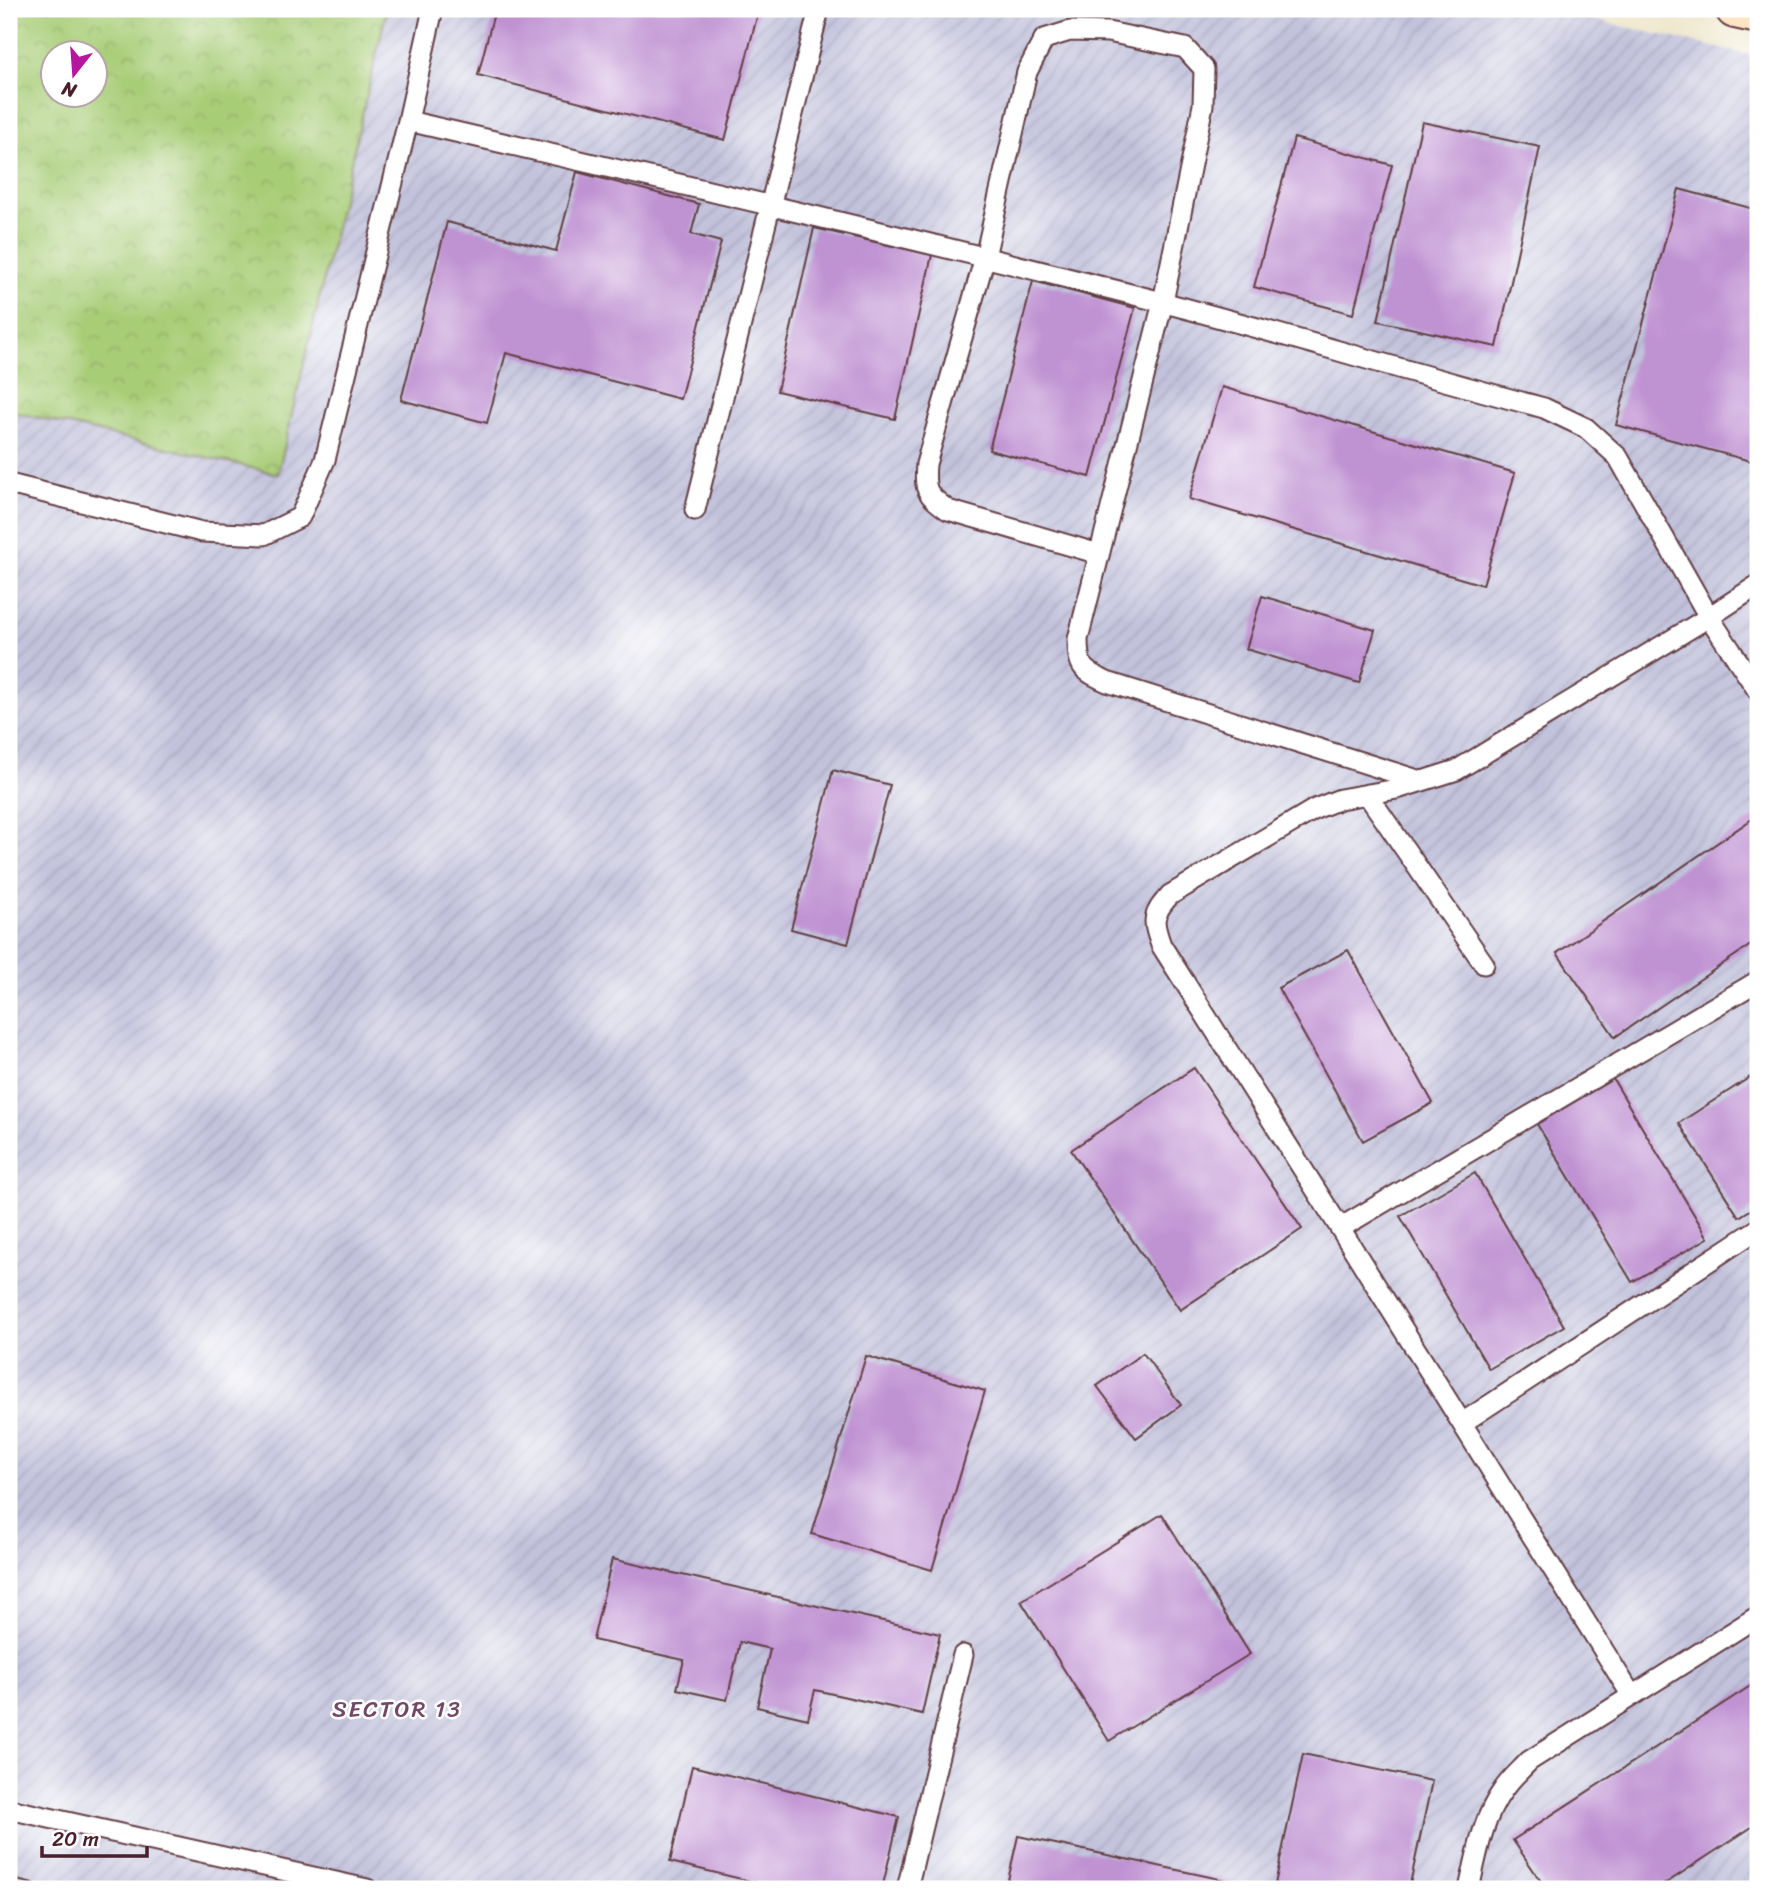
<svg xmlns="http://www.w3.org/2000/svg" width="1767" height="1898" viewBox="0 0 1767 1898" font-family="Sriracha,sans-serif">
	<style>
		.industrial { fill: url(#industrial-furrows); fill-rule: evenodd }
		.park { fill: url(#park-crowns); stroke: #797651; stroke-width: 2; fill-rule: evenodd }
		.building { fill: #bf92d2 }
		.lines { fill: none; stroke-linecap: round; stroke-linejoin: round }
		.lane-casing { stroke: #623d43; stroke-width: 23 }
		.secondary-casing { stroke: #623d43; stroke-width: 42 }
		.lane { stroke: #fff; stroke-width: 19 }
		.secondary { stroke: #ffe4c6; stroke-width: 38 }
		.labels { text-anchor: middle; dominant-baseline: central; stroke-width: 5; stroke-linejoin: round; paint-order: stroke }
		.neighbourhood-label { font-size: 23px; letter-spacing: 2px; fill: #734765; stroke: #fff }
	</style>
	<defs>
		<pattern id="industrial-furrows" width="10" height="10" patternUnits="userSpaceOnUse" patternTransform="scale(1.75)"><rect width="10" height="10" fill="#c2c2dc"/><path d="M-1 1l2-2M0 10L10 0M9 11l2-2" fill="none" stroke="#a8a6bd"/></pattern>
		<pattern id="park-crowns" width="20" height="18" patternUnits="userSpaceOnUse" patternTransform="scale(1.75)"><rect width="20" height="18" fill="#a8cd77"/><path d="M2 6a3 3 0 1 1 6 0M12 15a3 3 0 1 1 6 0" fill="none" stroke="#92b067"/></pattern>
	</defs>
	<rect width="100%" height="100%" fill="#fff"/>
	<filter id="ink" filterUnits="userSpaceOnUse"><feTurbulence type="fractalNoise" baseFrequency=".0143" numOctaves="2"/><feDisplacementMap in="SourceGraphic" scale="14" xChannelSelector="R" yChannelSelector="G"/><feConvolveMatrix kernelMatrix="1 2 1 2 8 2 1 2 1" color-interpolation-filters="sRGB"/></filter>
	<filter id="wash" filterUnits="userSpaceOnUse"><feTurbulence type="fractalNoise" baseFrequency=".00686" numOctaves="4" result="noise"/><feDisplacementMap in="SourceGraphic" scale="28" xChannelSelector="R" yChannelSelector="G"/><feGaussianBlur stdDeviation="1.57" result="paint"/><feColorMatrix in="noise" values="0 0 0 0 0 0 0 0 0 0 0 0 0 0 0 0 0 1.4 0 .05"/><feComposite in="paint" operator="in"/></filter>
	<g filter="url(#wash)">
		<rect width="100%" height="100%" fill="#ede5c8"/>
		<path class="industrial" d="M9,9H1547L1758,57V1889H9ZM52,52H94V94H52Z"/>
		<path class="park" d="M9,9H387L278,474L9,411ZM52,52H94V94H52Z"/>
		<g id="blocks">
			<path class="building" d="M495,9H759L725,140L478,75Z
				M1422,122L1540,147L1497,347L1378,321Z
				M1294,138L1392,165L1353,314L1254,287Z
				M577,172L699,204L691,234L721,242L680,399L506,353L487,423L401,400L447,222L556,251Z
				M1679,189L1758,210V463L1616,425Z
				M814,228L932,255L895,419L777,391Z
				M1033,281L1135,308L1090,477L989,450Z
				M1222,387L1515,473L1483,585L1189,499Z
				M1262,596L1375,630L1359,683L1246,649Z
				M833,770L890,785L848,944L791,929Z
				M1758,815V940L1615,1037L1557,953Z
				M1348,950L1433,1103L1363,1141L1278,988Z
				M1194,1068L1302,1229L1180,1310L1071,1150Z
				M1758,1072V1205L1739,1217L1679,1123Z
				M1613,1079L1708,1238L1632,1282L1537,1124Z
				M1475,1173L1564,1326L1489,1369L1400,1216Z
				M1143,1353L1181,1405L1136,1438L1097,1386Z
				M866,1356L985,1391L932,1570L812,1534Z
				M1162,1514L1250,1654L1109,1741L1021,1601Z
				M612,1559L940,1634L922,1714L815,1690L808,1719L757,1707L770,1649L740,1642L727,1700L677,1689L684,1660L593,1640Z
				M1758,1681V1823L1657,1889H1546L1513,1840Z
				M1303,1754L1432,1781L1409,1889H1274Z
				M692,1766L899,1817L882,1889H784L670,1862Z
				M1018,1836L1262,1888V1889H1006Z
				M9,1878L49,1888V1889H9Z"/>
		</g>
	</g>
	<g filter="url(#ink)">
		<use href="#blocks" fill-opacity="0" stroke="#623d43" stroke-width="2"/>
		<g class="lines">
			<g class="lane-casing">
				<path id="lane" d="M408,121L433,9
					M9,484L202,532L264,535L300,517L325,460L408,121C659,179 909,237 1158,301C1287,335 1415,374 1544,408L1586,428L1618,457L1709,617L1758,691
					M695,510L819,9
					M1099,554L948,510C926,494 924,491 926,464L985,257L1027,72L1044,39L1070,31L1108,32L1185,48L1204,69L1203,105L1163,302L1078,639C1078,668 1082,670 1107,682L1421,781
					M1367,794L1484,964
					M1340,1228L1758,981
					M1462,1423L1758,1229
					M1632,1696L1340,1228L1161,945C1152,920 1152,915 1170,895L1315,809L1340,799L1397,789L1457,770L1709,617L1758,585
					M9,1809L367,1889
					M907,1889L963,1655
					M1469,1889C1477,1855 1482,1819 1503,1790C1510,1779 1521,1770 1529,1761L1758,1616"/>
			</g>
			<g class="secondary-casing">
				<path id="secondary" d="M1735,9L1758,14"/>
			</g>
			<use href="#lane" class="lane"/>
			<use href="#secondary" class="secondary"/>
		</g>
	</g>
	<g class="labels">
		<g class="neighbourhood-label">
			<text x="397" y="1709">SECTOR 13</text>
		</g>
	</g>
	<rect width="1767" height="1898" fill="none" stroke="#fff" stroke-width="35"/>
	<g transform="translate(74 74) rotate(197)"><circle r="33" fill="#ffffff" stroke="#b7a5aa" stroke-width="2"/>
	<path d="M0-5L12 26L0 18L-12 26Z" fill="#b5179e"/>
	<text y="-10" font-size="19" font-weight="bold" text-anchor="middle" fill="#4a1f2b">N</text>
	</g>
	<path d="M42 1846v10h105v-10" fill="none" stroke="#4a1f2b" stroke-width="3.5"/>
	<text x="52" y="1846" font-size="21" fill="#4a1f2b" stroke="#ffffff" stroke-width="5" paint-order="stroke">20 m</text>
</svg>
